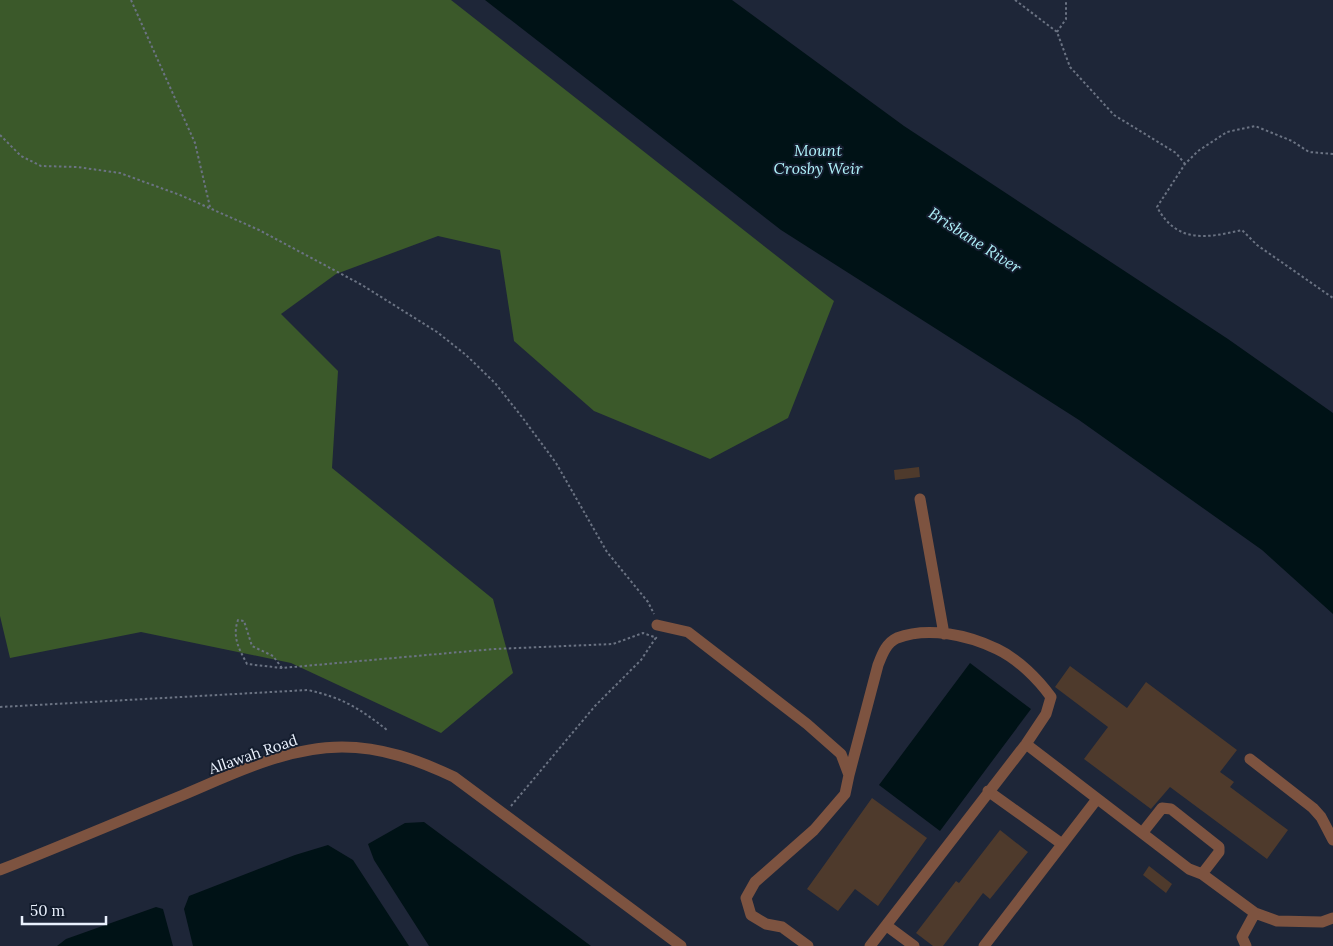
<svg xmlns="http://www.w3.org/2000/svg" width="1333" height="946" viewBox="0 0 1333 946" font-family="Lora,serif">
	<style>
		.forest { fill: #3b592a }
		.water { fill: #001216 }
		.building { fill: #4e3a2c }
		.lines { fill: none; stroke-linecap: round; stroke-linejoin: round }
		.path { stroke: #6b7383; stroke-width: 2; stroke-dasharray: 2.5 2.5; stroke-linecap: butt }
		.minor { stroke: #7d5340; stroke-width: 11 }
		.labels { text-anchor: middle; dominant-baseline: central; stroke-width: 4; stroke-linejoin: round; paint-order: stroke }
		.street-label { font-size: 15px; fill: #eaf1fd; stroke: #141d2e }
		.water-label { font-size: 16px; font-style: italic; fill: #aff1fa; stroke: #141d2e }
	</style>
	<rect width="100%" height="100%" fill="#1e2638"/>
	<path class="forest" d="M0,0H451L834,301L788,418L710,459L594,411L514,341L500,250L438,236L336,274L281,314L338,371L332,468L493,599L513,673L441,733L291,663L141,632L10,658L0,616Z"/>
	<path class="water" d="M485,0H732L904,126L1228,339L1333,413V614L1262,550L1079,420L781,230Z
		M970,663L1031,709L940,831L879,785Z
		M424,822L591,946H429L374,860L368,844L405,823Z
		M328,845L353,860L409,946H193L184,909L189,896L295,855Z
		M156,907L163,909L173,946H57L66,939Z"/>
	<path class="building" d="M919,467L920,477L895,480L894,470Z
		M1070,666L1127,708L1146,682L1237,750L1220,772L1234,782L1230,787L1288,830L1267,859L1170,787L1151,809L1084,759L1108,727L1055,687Z
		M872,798L927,838L878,906L855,889L838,911L807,889Z
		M1000,830L1028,852L990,899L983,893L943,946H933L916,933L956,881L959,883Z
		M1149,866L1172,884L1166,893L1143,875Z"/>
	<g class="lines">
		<path class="path" d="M131,0L195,143L210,207
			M1015,0L1057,32L1070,67L1114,115L1176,153L1185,164
			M1057,32L1066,19V0
			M0,135L21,156L41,166L77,167L120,173L180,195L259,230L362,285L437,332L466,355L495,383L522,417L556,463L607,552L648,602L654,614
			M1333,154L1309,152L1292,141L1255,126L1227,132L1198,151L1185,164L1157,207C1177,244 1207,238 1242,230L1257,245L1333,298
			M282,668L273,656L252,646L244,621L238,620C232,637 239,649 247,664L282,668L494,649L613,644L643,633L657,638
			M0,707L308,690C343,698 359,708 387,730
			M511,806L595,706L641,660L657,636"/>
		<path class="minor" d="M920,499L944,634
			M657,625L688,632L807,724L841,754L849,775L845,794L814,830L755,882L746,898L751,915L766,924L782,927L808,946
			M1026,744L1189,869L1202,874L1255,913L1277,921L1322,922L1333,918
			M1250,759L1313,808L1321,817L1333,840
			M849,775L878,665C882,655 886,643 897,638C928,626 968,635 997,649C1018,659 1038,679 1051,697L1046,714L1026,744L870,946
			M988,791L1062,844
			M1143,832L1162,808L1171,809L1219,847V852L1202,874
			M0,870C61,846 122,820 183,795C233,774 286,747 342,747C382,747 418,760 454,777L681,946
			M887,926L914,946
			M984,946L1097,799
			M1246,946L1242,937L1255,913"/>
	</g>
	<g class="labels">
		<g class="street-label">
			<text transform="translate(253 754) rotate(-19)">Allawah Road</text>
		</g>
		<g class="water-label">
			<text x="818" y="150">Mount<tspan x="818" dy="18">Crosby Weir</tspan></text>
			<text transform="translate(975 240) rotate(33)">Brisbane River</text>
		</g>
	</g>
	<path d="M22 916v8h84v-8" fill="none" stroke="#eaf1fd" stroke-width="2.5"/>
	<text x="30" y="916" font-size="15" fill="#eaf1fd" stroke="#141d2e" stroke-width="4" paint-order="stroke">50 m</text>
</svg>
